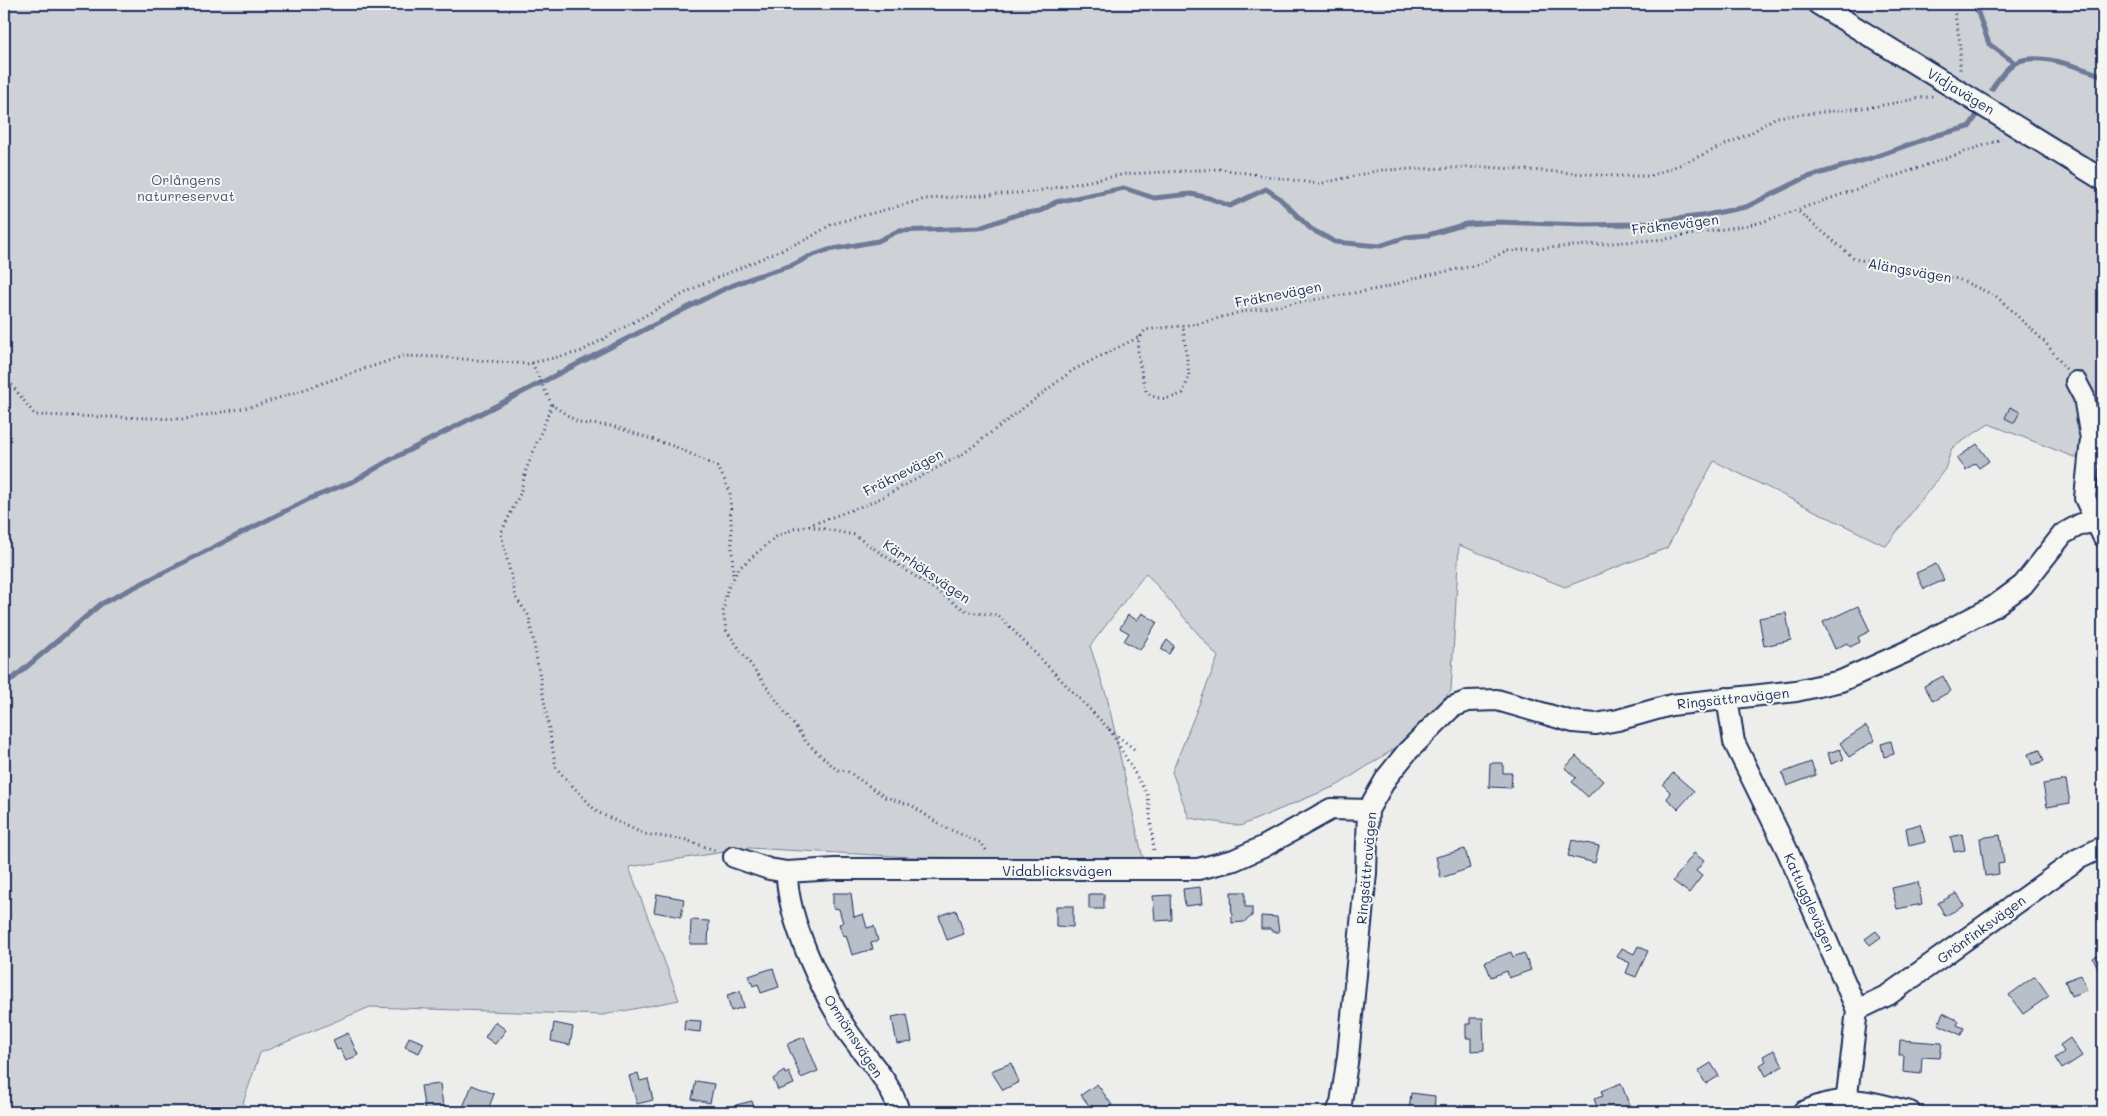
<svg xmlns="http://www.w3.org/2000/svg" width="2107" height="1116" viewBox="0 0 2107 1116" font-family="Mali,sans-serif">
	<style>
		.green { fill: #ced2d7; stroke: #74809a }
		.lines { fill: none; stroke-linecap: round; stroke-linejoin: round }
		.stream { stroke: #6e7a96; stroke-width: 5 }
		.building { fill: #b9bfc8; stroke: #1b2f5e }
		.street-casing { stroke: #1b2f5e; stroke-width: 24 }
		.path { stroke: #1b2f5e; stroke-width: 3; stroke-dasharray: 1 4; stroke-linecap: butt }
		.street { stroke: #f6f6f2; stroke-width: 20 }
		.labels { text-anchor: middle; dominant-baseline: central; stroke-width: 4; stroke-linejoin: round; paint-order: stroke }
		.street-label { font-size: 14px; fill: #1b2f5e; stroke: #f6f6f2 }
		.park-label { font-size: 14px; fill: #48587c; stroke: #f6f6f2 }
	</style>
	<rect width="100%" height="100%" fill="#edeeec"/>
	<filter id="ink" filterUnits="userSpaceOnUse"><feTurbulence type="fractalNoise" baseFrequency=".02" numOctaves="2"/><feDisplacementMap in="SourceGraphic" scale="10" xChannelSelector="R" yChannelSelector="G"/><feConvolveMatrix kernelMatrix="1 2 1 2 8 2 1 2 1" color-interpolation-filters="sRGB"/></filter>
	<g filter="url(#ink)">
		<path class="green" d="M4,4H2103V496L2090,483L2079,459L1989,424L1952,448L1945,469L1886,546L1714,461L1667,548L1565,587L1459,545L1451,691L1397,747L1338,785L1240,826L1189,818L1172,772L1218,657L1146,573L1090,646L1107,697L1143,859L911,857L749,848L629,867L679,1000L603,1015L370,1007L260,1053L243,1103L250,1112H4Z"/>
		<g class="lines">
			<path class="stream" d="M1975,4L1989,44L2015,63
				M1992,89C1999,79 2004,69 2015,63C2037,51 2082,68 2103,76
				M4,686L101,604L309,499L354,481L390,460L726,288L754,277L793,265L808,257L828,250L878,241L898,231L979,228L1019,214L1040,211L1056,202L1124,188L1154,198L1191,194L1209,198L1230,206L1266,189L1278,197L1311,229L1335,242L1379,246L1406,237L1428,235L1466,224L1496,222L1584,225L1633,224L1701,216L1746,207L1805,178L1871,158L1937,135L1969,127L1977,115"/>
		</g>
		<path class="building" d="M2010,407L2020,412L2014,423L2005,418Z
			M1977,444L1989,461L1979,468L1975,463L1966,470L1957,458Z
			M1936,564L1944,580L1924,589L1916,573Z
			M1858,606L1870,631L1858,637L1860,642L1850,647L1847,643L1835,649L1823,622Z
			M1142,613L1157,622L1140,650L1124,641L1129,633L1120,628L1128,615L1137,620Z
			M1786,613L1791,640L1764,646L1759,618Z
			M1167,640L1174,646L1169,654L1161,649Z
			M1943,676L1951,691L1933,701L1924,686Z
			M1866,726L1875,740L1849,757L1840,743Z
			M1891,741L1894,754L1884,757L1881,744Z
			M1840,749L1844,759L1831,764L1828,753Z
			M2040,750L2044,761L2032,765L2028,754Z
			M1576,756L1603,781L1588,797L1572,782L1576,778L1565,768Z
			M1811,762L1816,775L1787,786L1782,773Z
			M1490,763H1503V773H1512L1511,788L1489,787Z
			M1673,773L1694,791L1678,809L1667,799L1670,792L1663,785Z
			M2066,780L2070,803L2047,807L2043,784Z
			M1920,824L1925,842L1909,846L1906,828Z
			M1962,834L1965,850L1954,852L1951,837Z
			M2000,835L2004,863L1998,864L1999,874L1985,876L1980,838Z
			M1572,840L1599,846L1595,863L1568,856Z
			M1465,849L1470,868L1441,878L1436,857Z
			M1694,853L1704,861L1696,871L1702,876L1689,893L1673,881Z
			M1918,882L1922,904L1897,909L1892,888Z
			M1200,887L1202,904L1185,906L1183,889Z
			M1231,892H1245V907H1252V916L1244,922L1232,923Z
			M833,893H851L854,917L863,914L867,928L874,926L878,941L871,943L873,949L852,955L846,935L843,936L839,924L843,923L839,909L833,908Z
			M1957,893L1964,906L1945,916L1938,903Z
			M657,894L684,899L681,917L654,912Z
			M1089,894H1104V909H1089Z
			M1171,895L1172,920L1155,921L1153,896Z
			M1056,906H1073V927L1056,926Z
			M956,910L964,934L947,940L939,916Z
			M1261,916L1277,917L1279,932H1272V929H1261Z
			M691,920L709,921L708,944H690Z
			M1876,931L1881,937L1870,945L1865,939Z
			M1638,946L1648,951L1636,977L1626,973L1630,963L1617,957L1622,948L1634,954Z
			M1511,952L1513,957L1524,953L1531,970L1509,978L1507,971L1491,977L1485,962Z
			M2103,953V972L2101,974L2093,958Z
			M773,968L779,987L761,993L758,984L753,986L749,976Z
			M2081,975L2087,990L2071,996L2065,981Z
			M2035,976L2049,996L2023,1014L2009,995Z
			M740,991L744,1007L731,1011L727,995Z
			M1943,1013L1959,1021L1957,1025L1964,1028L1961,1035L1938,1024Z
			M907,1014L912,1042L897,1044L892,1017Z
			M1470,1018H1483L1484,1050L1471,1051V1038H1466V1024H1470Z
			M685,1020L701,1021L700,1032L684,1030Z
			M495,1022L506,1030L495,1044L485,1037Z
			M554,1023L573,1027L570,1045L551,1041Z
			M348,1033L358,1055L346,1061L340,1049L337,1050L333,1040Z
			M409,1037L424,1043L419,1053L405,1047Z
			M804,1037L818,1071L801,1078L787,1044Z
			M2070,1038L2082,1056L2062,1069L2055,1058L2064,1052L2060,1045Z
			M1900,1040L1942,1043L1940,1058L1922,1057L1921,1074L1903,1072L1904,1055H1899Z
			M2103,1044V1055L2098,1046Z
			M1774,1050L1783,1066L1766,1076L1760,1065L1766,1061L1763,1056Z
			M1011,1063L1019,1082L1003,1090L991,1071Z
			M1711,1063L1719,1076L1706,1084L1698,1071Z
			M784,1071L785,1074L789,1072L794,1084L778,1090L773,1079Z
			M638,1073L640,1081L648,1079L653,1100L637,1104L629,1076Z
			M696,1081L714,1084L710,1103L692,1099Z
			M1621,1083L1630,1107L1617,1112H1599L1594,1099L1603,1096L1601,1091Z
			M440,1084L444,1112H425L421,1086Z
			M1097,1084L1112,1105L1102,1112H1094L1081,1095Z
			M472,1085L494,1094L487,1112H461Z
			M1411,1093L1435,1096L1434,1112H1409Z
			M752,1101L755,1111L738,1112L736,1105Z"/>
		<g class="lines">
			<g class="street-casing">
				<path id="street" d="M1818,4L2103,180
					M2076,382L2084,397L2091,439L2085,498L2103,536
					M1727,698L1734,742L1787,850L1857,1010L1845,1112
					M734,857L769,869L787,872L835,869H1198L1234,860L1263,847L1331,809L1368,810
					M787,872C786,917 823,994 848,1032C866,1058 891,1081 899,1112
					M1857,1010L1888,995L2078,859L2103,847
					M1337,1112L1341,1103L1348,1056L1366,873L1368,810L1387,777L1407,752L1452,707L1468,701L1497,700L1573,722L1596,724L1618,720L1671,705L1796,691L1841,681L1910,650L1993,607L2023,585L2063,534L2081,524L2096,522L2103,514
					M1803,1112C1845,1093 1868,1101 1910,1112"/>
			</g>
			<path class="path" d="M1953,4L1960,43V71
				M1953,5L1959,4
				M1799,212L1855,259L1958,279L1996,296L2045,342L2066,369
				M1140,336C1134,352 1143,375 1146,391C1157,402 1171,399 1183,393L1189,376L1183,326
				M532,363L552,405L579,423L612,426L676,447L718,467L730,491L733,577
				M4,380H8L35,415L185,419L255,406L403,356L438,357L527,364L580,352L696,287L809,238L832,224L925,199L1032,192L1126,174L1220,169L1319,184L1380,170L1486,167L1616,176H1650L1682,164L1749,134L1776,117L1872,107L1933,96
				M552,405L526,470L520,494L501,533L516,598L529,616L556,768L597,812L644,834L686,840L717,851
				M809,526L854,535L968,612L998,615L1110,730
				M1134,749L1110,730L1148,796L1154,852
				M986,850L981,843L942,826L911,805L885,797L847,771L837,770L807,743L726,630L723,612L727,590L739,568L777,536L794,529L808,526L873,502L963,454L1073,370L1141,336L1145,330L1197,324L1241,312L1383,288L1419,277L1477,265L1507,251L1666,239L1759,223L2002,139"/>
			<use href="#street" class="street"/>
		</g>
	</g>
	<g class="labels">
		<g class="street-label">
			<text transform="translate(1961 91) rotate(31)">Vidjavägen</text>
			<text transform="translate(1675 224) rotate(-7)">Fräknevägen</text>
			<text transform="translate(1910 270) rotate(10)">Alängsvägen</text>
			<text transform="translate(1278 294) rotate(-11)">Fräknevägen</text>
			<text transform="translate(903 472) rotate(-27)">Fräknevägen</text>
			<text transform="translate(927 571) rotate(34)">Kärrhöksvägen</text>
			<text transform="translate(1733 698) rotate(-6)">Ringsättravägen</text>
			<text transform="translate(1366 868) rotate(-85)">Ringsättravägen</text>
			<text x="1057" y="870">Vidablicksvägen</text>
			<text transform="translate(1810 902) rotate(66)">Kattugglevägen</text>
			<text transform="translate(1981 929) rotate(-36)">Grönfinksvägen</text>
			<text transform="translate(854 1036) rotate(57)">Ormömsvägen</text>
		</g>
		<g class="park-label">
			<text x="186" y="179">Orlångens<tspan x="186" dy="16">naturreservat</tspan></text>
		</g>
	</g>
	<rect width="2107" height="1116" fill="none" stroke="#f6f6f2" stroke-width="20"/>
	<rect x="10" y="10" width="2087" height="1096" fill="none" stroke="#1b2f5e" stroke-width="2" filter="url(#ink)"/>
</svg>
